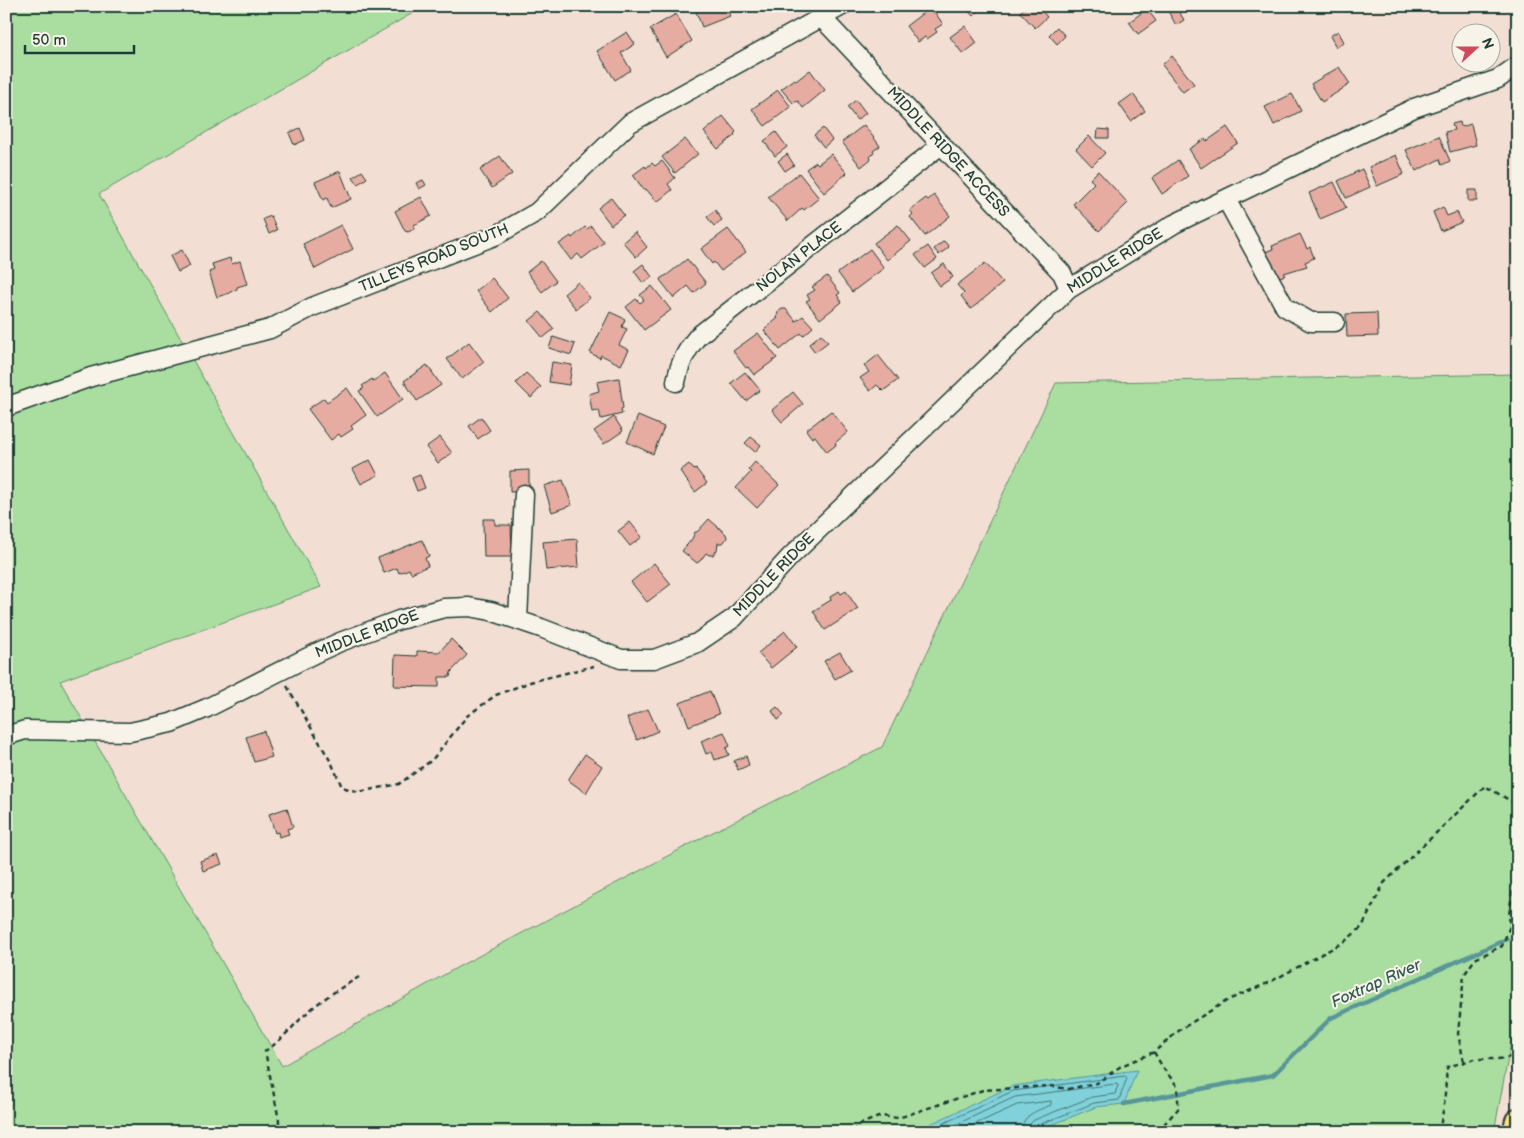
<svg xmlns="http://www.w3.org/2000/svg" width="1524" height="1138" viewBox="0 0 1524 1138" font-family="'Balsamiq Sans',sans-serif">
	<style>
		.green { fill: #aadea0; stroke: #648e6a }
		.water { fill: #80d1da; stroke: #599698 }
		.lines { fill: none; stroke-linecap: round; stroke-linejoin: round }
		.shore { stroke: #467876; stroke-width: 1 }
		.stream { stroke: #599698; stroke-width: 4.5 }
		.building { fill: #e6aca1; stroke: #1f3d34 }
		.minor-casing { stroke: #1f3d34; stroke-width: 21 }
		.highway-casing { stroke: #1f3d34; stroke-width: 29 }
		.path { stroke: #1f3d34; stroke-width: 2.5; stroke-dasharray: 5 4; stroke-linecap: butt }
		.minor { stroke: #f7f3e8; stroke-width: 18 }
		.highway { stroke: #ffdf80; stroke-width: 25 }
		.labels { text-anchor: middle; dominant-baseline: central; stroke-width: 4; stroke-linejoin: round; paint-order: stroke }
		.street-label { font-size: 15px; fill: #1f3d34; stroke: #f7f3e8 }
		.water-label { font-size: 16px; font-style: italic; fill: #325b55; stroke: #f7f3e8 }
	</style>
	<rect width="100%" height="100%" fill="#f2ded3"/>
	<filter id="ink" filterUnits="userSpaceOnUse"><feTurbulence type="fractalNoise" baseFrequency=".02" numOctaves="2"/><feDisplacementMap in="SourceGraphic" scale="10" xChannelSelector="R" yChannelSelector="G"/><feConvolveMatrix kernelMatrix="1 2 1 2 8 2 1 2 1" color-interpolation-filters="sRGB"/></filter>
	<g filter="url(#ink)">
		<path class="green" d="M6,6H425L99,194L321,587L60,681L282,1066L458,967L711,833L882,747L1056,383L1518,374V1005L1494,1132H6Z"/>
		<path class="water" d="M1137,1070L1124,1104L1096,1107L1034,1132H913L1012,1086Z"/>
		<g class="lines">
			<path class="shore" d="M925,1132L1013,1091L1125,1076L1127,1078L1119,1100L1094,1103L1038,1125L1035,1128V1132
				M940,1132L1015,1097L1115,1084L1118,1085L1115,1094L1092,1097L1034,1120L1029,1125L1028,1132
				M958,1132L1017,1105L1051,1101V1105C1037,1111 1022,1114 1021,1132"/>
			<path class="stream" d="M1124,1104L1273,1075L1331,1018L1507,939"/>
		</g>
		<path class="building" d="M702,6H726L730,16L702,27L695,9Z
			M964,6H984L973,16Z
			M1027,6H1038L1047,17L1035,28L1020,12Z
			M1176,6L1184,20L1176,25L1168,11Z
			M931,7L943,24L935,29L937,32L927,39L925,37L918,42L906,26Z
			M1147,9L1156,21L1138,34L1129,22Z
			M676,14L692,41L666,57L650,29Z
			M965,26L977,43L963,54L950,37Z
			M1057,27L1065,36L1057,44L1049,35Z
			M1338,31L1344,42L1336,47L1330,36Z
			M627,32L635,44L621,53L631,70L615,80L597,51Z
			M1172,56L1194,84L1183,92L1162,65Z
			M1339,67L1350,84L1322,102L1311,84Z
			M810,70L825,90L803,108L798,101L793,103L781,89L795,79L796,81Z
			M778,90L791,107L765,126L752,109Z
			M1133,94L1145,111L1131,121L1119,104Z
			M1292,94L1301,111L1274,125L1265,107Z
			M856,100L866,113L857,120L847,107Z
			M723,116L736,132L734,134L735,135L718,149L704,132Z
			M1460,122L1461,127L1471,124L1476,145L1450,152L1445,132L1454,130L1452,124Z
			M864,125L880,146L873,151L874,153L870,157L871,159L861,167L842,142Z
			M1227,127L1238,143L1201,168L1189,149L1205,139L1207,141Z
			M300,128L305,140L294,145L289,133Z
			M823,128L832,140L824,147L814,135Z
			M1098,129L1109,130V138H1097Z
			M776,132L787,147L775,156L764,141Z
			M1089,136L1105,153L1092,166L1076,149Z
			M1439,136L1450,161L1442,165L1440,159L1416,171L1406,150Z
			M685,139L698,154L675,173L662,157Z
			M787,154L794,165L785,171L778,161Z
			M831,154L847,173L824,193L806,169L816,162L818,164Z
			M1396,155L1404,174L1377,186L1369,167Z
			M500,156L512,174L492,188L480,170Z
			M1178,160L1188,176L1162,194L1152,178Z
			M662,161L675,178L668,184L672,190L657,202L646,189L644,190L633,175L645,166L646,168L652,163L655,166Z
			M1362,169L1370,187L1346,198L1338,181Z
			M340,171L351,199L331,208L327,198L323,200L315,182Z
			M362,171L367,178L358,184L353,177Z
			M1098,171L1128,203L1099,231L1073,204L1094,183L1090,179Z
			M799,173L819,198L804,210L802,208L788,221L768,197Z
			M423,180L426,185L419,189L416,183Z
			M1334,182L1346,208L1320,219L1309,193Z
			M1468,190H1477V201H1468Z
			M934,195L950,216L925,236L910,217L913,214L910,210L926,198L928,200Z
			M421,197L431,216L414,225V229L408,232L405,231L395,211Z
			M611,198L624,215L611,225L598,208Z
			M1443,207L1447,216L1457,212L1462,222L1441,231L1433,212Z
			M715,210L722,220L714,226L707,217Z
			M271,216L277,230L269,234L263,219Z
			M341,225L353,249L315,269L303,244Z
			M898,225L911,241L887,260L874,243Z
			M591,226L604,242L582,259L578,254L571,260L559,244L571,236L572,238L585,227L587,229Z
			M728,229L746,252L721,271L714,262L712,264L701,249Z
			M635,232L647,247L636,257L623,242Z
			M1300,234L1307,249L1310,247L1314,258L1305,262L1307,266L1284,273L1285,275L1273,280L1262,253L1273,249L1272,246Z
			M944,241L949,247L939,255L934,249Z
			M928,246L937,259L925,268L915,255Z
			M870,249L884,268L852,292L838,273Z
			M182,250L190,266L178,272L170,256Z
			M230,258L232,264L240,261L247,284L237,287V289L230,292V293L217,297L209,272L214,270L212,264Z
			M687,259L706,283L694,293L688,286L674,298L660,280L661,278L667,275Z
			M541,261L556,281L542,292L527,272Z
			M985,263L1003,283L971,309L961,296L964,293L957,285Z
			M643,264L652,277L643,283L634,271Z
			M944,264L953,277L940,286L931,273Z
			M827,276L840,293L837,295L842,302L820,319L806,301L810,299L807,295L815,290L812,287Z
			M492,278L508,298L492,312L476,291Z
			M578,282L590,298L576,309L564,294Z
			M652,286L671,310L644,330L626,307L636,299L640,303L644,300L640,295Z
			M782,309H786L796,321L803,316L813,327L803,336L801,333L780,350L764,330L778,318L777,317L778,312Z
			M540,312L554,329L543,338L529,321Z
			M610,312L625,319L622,327L627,329L619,345L629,350L621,365L601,355L600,358L590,353Z
			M1377,313L1378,336L1347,337L1346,314Z
			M758,333L777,358L754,375L748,367L746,368L733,351Z
			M821,334L828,342L815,352L809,344Z
			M553,337L575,344L571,355L549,348Z
			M469,342L484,362L462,379L447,359Z
			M878,355L898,380L883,391L877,385L870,391L860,378L869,372L864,366Z
			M552,362L572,365L569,385L549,382Z
			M427,365L441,385L417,401L404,381Z
			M745,372L760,390L746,401L731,383Z
			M385,373L403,399L377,417L359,391L364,388L362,386L372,379L373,381Z
			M526,373L541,387L531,398L516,383Z
			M619,378L623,408L621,409L622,414L601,419L599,410L592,411L589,394L599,391L597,382Z
			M347,388L366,415L351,426L353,429L341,437L339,434L331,440L308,409L324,398L327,402Z
			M793,392L803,404L782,422L772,410Z
			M831,411L848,432L835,443L836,445L827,452L815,436L812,438L806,430Z
			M638,416L664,427L653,454L627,442Z
			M481,417L490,430L478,439L469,426Z
			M614,417L623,431L604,444L594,431Z
			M440,437L452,453L438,463L426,447Z
			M751,437L761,445L755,452L745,443Z
			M370,460L378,475L361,484L353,469Z
			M755,462L779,485L757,508L736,488L751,472L748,470Z
			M689,464L694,470L696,469L707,483L695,492L680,471Z
			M529,470V491L510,492V471Z
			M420,475L425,488L417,491L412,478Z
			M563,480L572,505L552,512L544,486Z
			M483,519H495V525H511L512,557H484Z
			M709,519L726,534L727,538L723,543H718L717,550L713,555H709L706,553L700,561L697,563L682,551L692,539L695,532H697Z
			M630,522L642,537L630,546L618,531Z
			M577,539L579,567L546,570L543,542Z
			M422,540L429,556L425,558L428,566L411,573L409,569L399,573L397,568L384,573L378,558Z
			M654,563L671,584L647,602L631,582Z
			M839,591L841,594L846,591L858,609L825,630L813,611L831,600L830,597Z
			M785,631L797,647L771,668L758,653Z
			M451,639L467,655L451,672L450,677H439V687L394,686L395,655L417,656V651L439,652Z
			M840,652L851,670L835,679L824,661Z
			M710,691L719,714L689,726L680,703Z
			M777,707L784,715L778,720L772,711Z
			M648,709L658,731L637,740L627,718Z
			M264,731L272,757L254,762L246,737Z
			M724,732L730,746L726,748L729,755L715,760L712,752L706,754L701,741Z
			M585,754L602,766L586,793L568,780Z
			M746,756L749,765L738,770L734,761Z
			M287,808L293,827L287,829L289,834L279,837L278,832L275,833L269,814Z
			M218,855L222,864L203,871L200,861Z"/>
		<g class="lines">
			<g class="minor-casing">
				<path id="minor" d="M822,18L1062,273L1069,289
					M1226,199L1285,307L1311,322H1335
					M676,382C679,364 686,350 698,336L941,145
					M6,407L91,377L270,329L312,307L497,235L537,212L630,123L842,6
					M518,620L524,494
					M6,736L25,730L130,732L171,723L207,708L316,653L340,642L399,620L444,608L469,607L491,611L541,628L621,659H654L697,643L734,618L790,557L1069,289L1174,224L1414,108L1498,79L1518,65"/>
			</g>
			<g class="highway-casing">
				<path id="highway" d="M1516,1132L1518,1122"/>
			</g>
			<path class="path" d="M287,686L332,764L342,787L359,792L399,784L432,760L467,716L496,695L530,682L594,666
				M1154,1052L1163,1068L1178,1087V1109L1165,1123V1132
				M1464,1062L1458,1034L1464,975L1475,959L1502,946L1510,926L1509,915L1518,852
				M278,1132L279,1120L265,1051C283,1040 293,1025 308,1012C323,998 341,988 359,977
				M853,1132L858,1125L881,1116L898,1118L983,1090L1050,1086L1068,1089L1097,1083L1121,1066L1154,1052L1181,1029L1228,1000L1270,982L1344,942L1362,927L1384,883L1485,786L1518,805
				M1439,1132L1444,1106L1447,1067L1475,1059H1498L1518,1056"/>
			<use href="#minor" class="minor"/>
			<use href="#highway" class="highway"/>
		</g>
	</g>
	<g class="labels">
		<g class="street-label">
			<text transform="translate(948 152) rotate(47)">MIDDLE RIDGE ACCESS</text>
			<text transform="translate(799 257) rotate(-38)">NOLAN PLACE</text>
			<text transform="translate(434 258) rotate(-22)">TILLEYS ROAD SOUTH</text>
			<text transform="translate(1115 261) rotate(-32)">MIDDLE RIDGE</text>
			<text transform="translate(774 575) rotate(-46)">MIDDLE RIDGE</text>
			<text transform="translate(367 634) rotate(-21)">MIDDLE RIDGE</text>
		</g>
		<g class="water-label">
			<text transform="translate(1376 984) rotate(-24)">Foxtrap River</text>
		</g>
	</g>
	<rect width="1524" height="1138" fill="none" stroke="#f7f3e8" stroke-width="25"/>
	<rect x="12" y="12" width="1499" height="1113" fill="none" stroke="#1f3d34" stroke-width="2" filter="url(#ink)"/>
	<g transform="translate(1476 48) rotate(69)"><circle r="24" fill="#f7f3e8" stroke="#a1aaa0"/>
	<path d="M0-4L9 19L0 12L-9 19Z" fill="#d1495b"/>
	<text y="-8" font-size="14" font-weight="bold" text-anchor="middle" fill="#1f3d34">N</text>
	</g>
	<path d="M25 45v8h109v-8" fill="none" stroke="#1f3d34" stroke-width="2.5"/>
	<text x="32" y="45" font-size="15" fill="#1f3d34" stroke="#f7f3e8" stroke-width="4" paint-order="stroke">50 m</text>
</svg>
